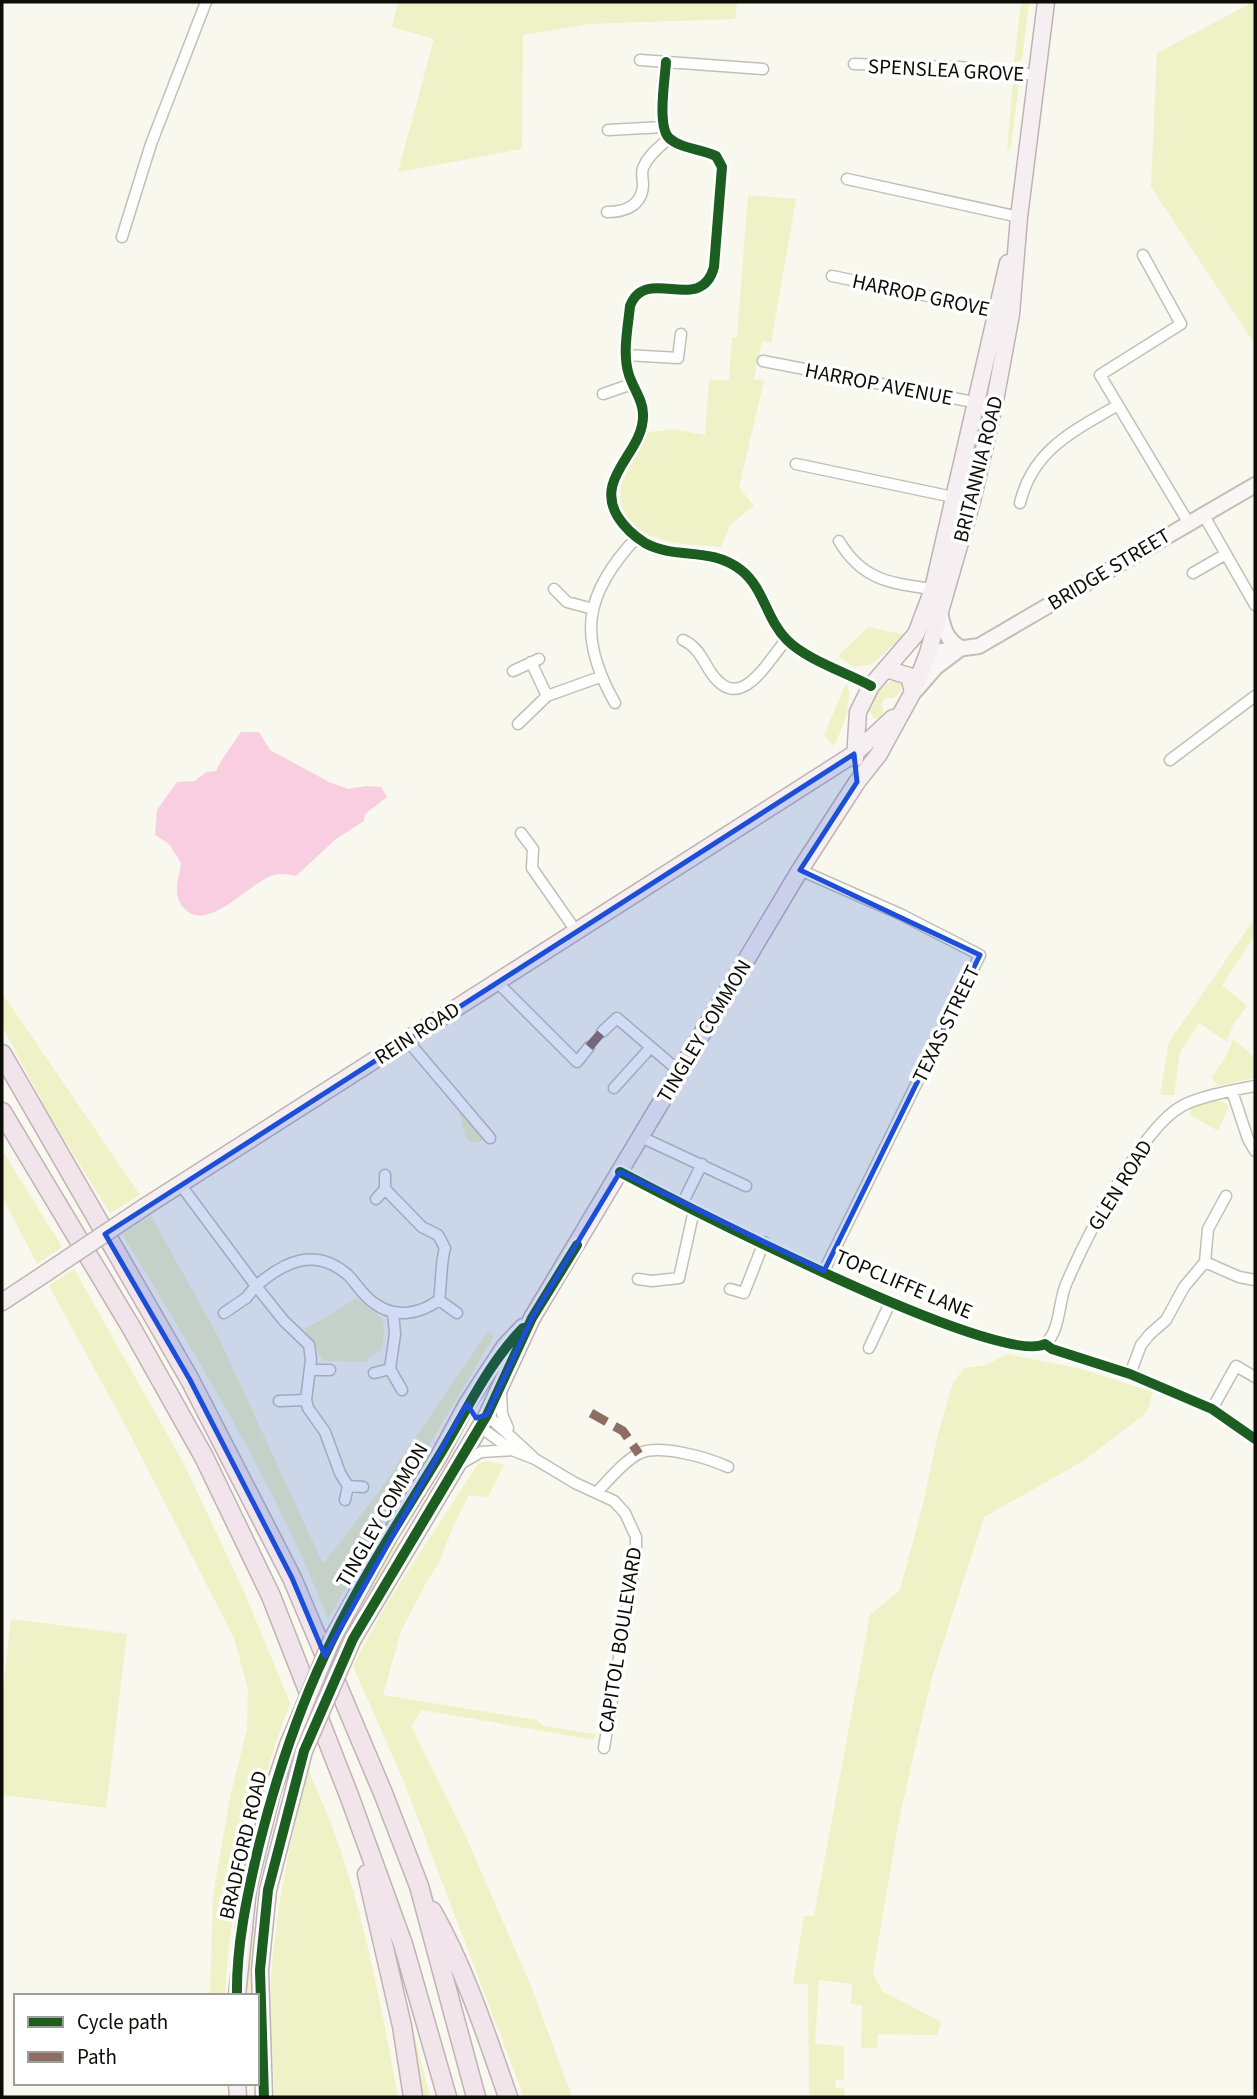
<svg xmlns="http://www.w3.org/2000/svg" width="1257" height="2099" viewBox="0 0 1257 2099" font-family="'Source Sans 3',sans-serif">
	<style>
		.green { fill: #eff1c6 }
		.water { fill: #f9cee0 }
		.lines { fill: none; stroke-linecap: round; stroke-linejoin: round }
		.street-casing { stroke: #c0c0b9; stroke-width: 13 }
		.secondary-casing { stroke: #c0c0b9; stroke-width: 18 }
		.primary-casing { stroke: #c0b2b5; stroke-width: 19 }
		.highway-casing { stroke: #c0b2b5; stroke-width: 21 }
		.street { stroke: #fefefc; stroke-width: 10 }
		.secondary { stroke: #faf6f6; stroke-width: 14 }
		.primary { stroke: #f6eff1; stroke-width: 16 }
		.highway { stroke: #f1e4ea; stroke-width: 18 }
		.primary-bridge-casing { stroke: #c0b2b5; stroke-width: 19; stroke-linecap: butt }
		.primary-bridge { stroke: #f6eff1; stroke-width: 16 }
		.quiet { stroke: #8d6e63; stroke-width: 9; stroke-dasharray: 18 9; stroke-linecap: butt }
		.cycleway-casing { stroke: #fff; stroke-width: 15 }
		.cycleway { stroke: #1b5e20; stroke-width: 10 }
		.marked { fill: #1d4ed8; fill-opacity: 0.2; stroke: #1d4ed8; stroke-width: 5; stroke-linejoin: round }
		.labels { text-anchor: middle; dominant-baseline: central; stroke-width: 7; stroke-linejoin: round; paint-order: stroke }
		.street-label { font-size: 21px; fill: #0d0d07; stroke: #fff }
	</style>
	<rect width="100%" height="100%" fill="#f8f8ee"/>
	<path class="green" d="M398,2H737L735,19L588,24L523,35L522,149L398,172L434,39L392,27Z
		M1021,2H1029L1022,60L1014,63Z
		M1253,2H1255L1254,343L1151,187L1157,53Z
		M1013,80L1018,86V91L1011,147L1007,149Z
		M748,195L796,199L771,343L762,341L754,379L764,381L739,487L754,506L730,525L721,547C704,545 685,545 667,541C600,524 617,478 646,433L672,429L705,435L709,380H729L732,337H737Z
		M868,627L904,635L872,664L854,667L838,656Z
		M896,680L901,684V690L894,698H885L881,705L883,708V715L879,718H873L869,710C873,697 883,683 896,680Z
		M846,683C855,696 842,733 833,746L824,735Z
		M1255,918V935L1222,985L1247,1006L1233,1025L1227,1042L1199,1023L1180,1052L1174,1095H1160L1169,1042Z
		M2,993L140,1195L110,1213L49,1115L2,1026Z
		M1233,1039L1255,1058V1078L1217,1086L1212,1077L1226,1056Z
		M455,1095L490,1138L474,1143L466,1139Z
		M1215,1100L1221,1101L1229,1106L1218,1131L1190,1115L1191,1108Z
		M2,1150L62,1247L37,1264L2,1196Z
		M151,1216L219,1338L323,1564L382,1487L488,1331L494,1336L375,1536L328,1619C276,1485 197,1357 122,1234Z
		M74,1269L184,1464L245,1594L290,1703C255,1798 230,1895 225,1996H210L213,1895L231,1793L247,1729L248,1689L234,1638L123,1421L49,1286Z
		M356,1298L383,1319L384,1329L382,1350L370,1356L366,1362L325,1361C317,1356 311,1338 304,1329L327,1317Z
		M1007,1354L1081,1369L1153,1392L1147,1412L1085,1460L984,1517L933,1674L915,1748L898,1825L873,1973L882,1991L941,2022L937,2035L878,2034L877,2048H861L862,2005L851,2004L852,1984L819,1980L815,2044L844,2046V2080H835L836,2088H844L845,2097H809L808,1984H793L804,1916H814L870,1615L900,1590L922,1508L938,1434L953,1383L964,1368L986,1365Z
		M487,1461L504,1465L488,1497L469,1495L452,1529L440,1561L426,1583L401,1631L383,1695L536,1720L544,1726L595,1734L594,1740L422,1710L411,1726L467,1839L531,1986L572,2097H524L404,1782L353,1666L387,1603L478,1464Z
		M395,1540L401,1544L346,1641L343,1633Z
		M11,1619L127,1634L106,1808L2,1795V1699Z
		M309,1771C320,1798 332,1824 341,1851C367,1931 383,2014 398,2097H275C273,2058 269,2017 271,1978C276,1908 290,1839 309,1771Z
		M253,1925L258,1928L254,1996H243L250,1927Z
		M412,2025L430,2097H420L407,2028Z"/>
	<path class="water" d="M241,732H259L270,750L329,782L348,789L366,786L381,787L387,797L365,814L364,821L336,839L296,876C288,874 281,873 274,875C252,880 210,932 186,910C180,905 177,898 177,891C176,882 180,872 181,863L169,844L155,835L157,810L177,782L195,781L206,772L216,771L221,761Z"/>
	<g class="lines">
		<g class="street-casing">
			<path id="street" d="M640,60L763,69
				M666,62C665,79 657,126 669,138C681,149 702,149 716,156L722,167L714,267C701,316 646,264 630,306C628,327 622,354 629,375C633,388 643,400 643,414C645,452 593,477 618,517C625,528 634,536 645,543C676,560 710,546 741,570C764,588 766,619 787,640C807,660 845,672 871,686
				M854,64L959,67L1037,75
				M608,130L664,127
				M847,179L1019,217
				M607,212C625,212 642,206 643,185C643,179 641,174 643,168C648,155 660,147 669,138
				M122,237L151,144L206,2
				M1143,255L1181,324L1100,375L1188,522
				M832,276L1000,311
				M626,355L678,358L681,334
				M763,361L994,406
				M603,394L632,384
				M796,464L972,501
				M1020,503C1033,449 1074,431 1118,405
				M1203,514L1255,605
				M839,541C864,583 894,583 938,590
				M1193,573L1226,554
				M554,589L567,602L593,609
				M683,640C696,646 701,656 708,668C738,718 765,665 786,640
				M531,662L547,696
				M513,671L539,659
				M615,703C577,636 584,594 637,537
				M518,724L547,696L600,677
				M1170,760L1255,696
				M521,833L533,849L532,868L576,931
				M800,870L900,914L980,955L824,1271
				M497,982L577,1062L589,1047
				M602,1032L617,1018L680,1072
				M407,1040L490,1138
				M614,1088L651,1047
				M1232,1091L1248,1139L1255,1151
				M641,1137L746,1186
				M620,1172C679,1203 998,1368 1045,1344L1052,1349L1130,1374L1212,1409L1255,1439
				M180,1184L256,1286C284,1262 315,1246 348,1275C357,1284 363,1296 374,1303C395,1319 420,1314 439,1300C442,1282 440,1266 445,1248L438,1235L422,1227L385,1189
				M376,1199L385,1189V1175
				M682,1204L702,1164
				M1205,1262L1208,1229L1226,1196
				M638,1279L652,1281L679,1278L694,1210
				M730,1289L744,1293L764,1242
				M439,1300L457,1313
				M224,1313L246,1298L256,1286L284,1321L309,1345L311,1360L306,1400L308,1408L325,1432L340,1473L348,1486
				M1045,1344C1061,1330 1058,1303 1066,1284C1085,1240 1141,1128 1182,1106C1200,1096 1235,1090 1255,1086
				M869,1348L890,1303
				M390,1369L395,1334L393,1312
				M311,1370H330
				M374,1373L390,1369L402,1390
				M1130,1374L1141,1345L1150,1334L1166,1320L1184,1287L1205,1262L1239,1277L1255,1280
				M501,1392L502,1414L508,1428
				M279,1401L306,1400
				M1212,1409L1236,1366L1255,1377
				M487,1415L532,1456
				M480,1427L512,1450L535,1459L575,1483L614,1501L625,1513L636,1537V1555L604,1748
				M460,1464L481,1452L512,1450
				M597,1492C610,1479 622,1463 638,1454C659,1443 708,1458 728,1467
				M345,1500L348,1486L363,1487"/>
		</g>
		<g class="secondary-casing">
			<path id="secondary" d="M940,612C943,628 946,640 961,648
				M928,653L979,646L1255,485
				M916,690L936,667L960,649"/>
		</g>
		<g class="primary-casing">
			<path id="primary" d="M886,669L909,676L913,692
				M855,758L858,712L871,686L916,634L933,589L1008,263
				M146,1206L854,754L893,718
				M2,1302L46,1273
				M332,1639L388,1538L438,1458L467,1404L505,1346L523,1327
				M353,1639L487,1415L532,1318L800,870L857,782L879,754L913,692L928,653L972,501L994,406L1011,314L1019,217L1046,2
				M237,1996L248,1889L272,1793L288,1745
				M237,2083L238,2097
				M264,2097L260,1970L268,1890L304,1751"/>
		</g>
		<g class="highway-casing">
			<path id="highway" d="M2,1054L190,1380L292,1578L383,1793L419,1886L476,2097
				M2,1112L131,1327L204,1457L271,1596L350,1798L403,1944L447,2097
				M367,1874L402,2026L413,2097
				M432,1911C465,1969 486,2034 508,2097"/>
		</g>
		<use href="#street" class="street"/>
		<use href="#secondary" class="secondary"/>
		<use href="#primary" class="primary"/>
		<use href="#highway" class="highway"/>
		<g class="primary-bridge-casing">
			<path id="primary-bridge" d="M46,1273L146,1206
				M288,1745L332,1639
				M304,1751L353,1639"/>
		</g>
		<use href="#primary-bridge" class="primary-bridge"/>
		<path class="quiet" d="M589,1047L602,1032
			M591,1413L623,1431L639,1454"/>
		<g class="cycleway-casing">
			<path id="cycleway" d="M666,62C665,79 657,126 669,138C681,149 702,149 716,156L722,167L714,267C701,316 646,264 630,306C628,327 622,354 629,375C633,388 643,400 643,414C645,452 593,477 618,517C625,528 634,536 645,543C676,560 710,546 741,570C764,588 766,619 787,640C807,660 845,672 871,686
				M620,1172C679,1203 998,1368 1045,1344L1052,1349L1130,1374L1212,1409L1255,1439
				M237,1996C236,1947 247,1896 258,1849C276,1777 299,1706 332,1640C362,1578 400,1520 436,1461C465,1415 485,1367 523,1328
				M264,2097L260,1970L268,1890L304,1751L353,1639L487,1415L532,1318L577,1245"/>
		</g>
		<use href="#cycleway" class="cycleway"/>
	</g>
	<path class="marked" d="M854,754L857,782L800,870L980,955L824,1271L620,1172L532,1318L487,1415L476,1418L467,1404L325,1656L292,1578L190,1380L105,1234Z"/>
	<g class="labels">
		<g class="street-label">
			<text transform="translate(946 70) rotate(3)">SPENSLEA GROVE</text>
			<text transform="translate(921 295) rotate(12)">HARROP GROVE</text>
			<text transform="translate(879 384) rotate(11)">HARROP AVENUE</text>
			<text transform="translate(978 469) rotate(-76)">BRITANNIA ROAD</text>
			<text transform="translate(1109 569) rotate(-31)">BRIDGE STREET</text>
			<text transform="translate(946 1024) rotate(-64)">TEXAS STREET</text>
			<text transform="translate(704 1031) rotate(-59)">TINGLEY COMMON</text>
			<text transform="translate(417 1033) rotate(-33)">REIN ROAD</text>
			<text transform="translate(1120 1185) rotate(-58)">GLEN ROAD</text>
			<text transform="translate(904 1284) rotate(23)">TOPCLIFFE LANE</text>
			<text transform="translate(382 1515) rotate(-60)">TINGLEY COMMON</text>
			<text transform="translate(620 1640) rotate(-81)">CAPITOL BOULEVARD</text>
			<text transform="translate(243 1845) rotate(-77)">BRADFORD ROAD</text>
		</g>
	</g>
	<rect width="1257" height="2099" fill="none" stroke="#0d0d07" stroke-width="7"/>
	<rect x="14" y="1994" width="245" height="91" fill="#ffffff" stroke="#9e9e9c" stroke-width="2"/>
	<rect x="28" y="2017" width="35" height="10" fill="#1b5e20" stroke="#9e9e9c" stroke-width="2"/>
	<text x="77" y="2029" font-size="21" fill="#0d0d07">Cycle path</text>
	<rect x="28" y="2052" width="35" height="10" fill="#8d6e63" stroke="#9e9e9c" stroke-width="2"/>
	<text x="77" y="2064" font-size="21" fill="#0d0d07">Path</text>
</svg>
